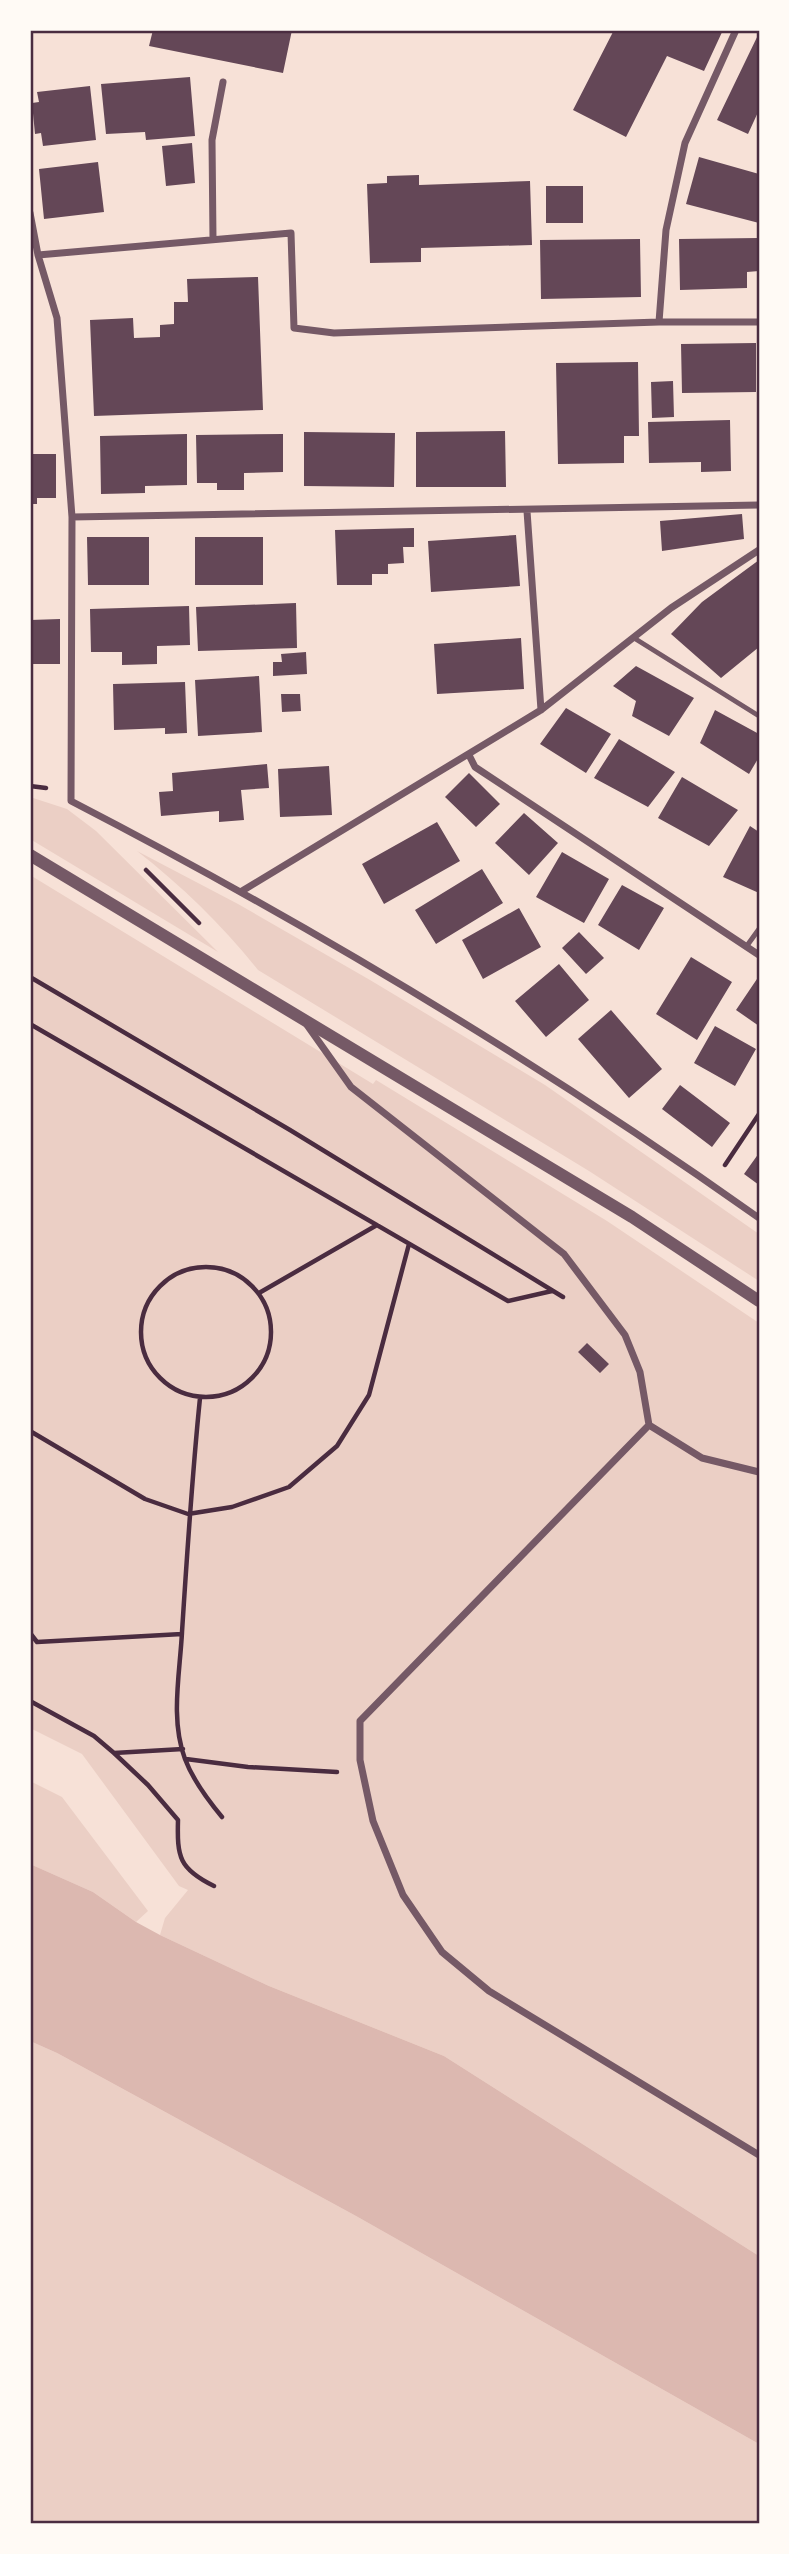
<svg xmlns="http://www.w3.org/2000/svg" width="789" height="2554" viewBox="0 0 789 2554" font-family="Raleway,sans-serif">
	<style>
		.green { fill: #ebcfc5 }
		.water { fill: #dcb8b0 }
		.building { fill: #644757 }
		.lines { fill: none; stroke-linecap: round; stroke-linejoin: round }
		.path { stroke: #4a2c40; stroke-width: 4.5 }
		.service { stroke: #755966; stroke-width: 5 }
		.minor { stroke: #755966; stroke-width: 7 }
		.tertiary { stroke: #755966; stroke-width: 12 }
		.neatline { fill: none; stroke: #4a2c40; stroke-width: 2.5 }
	</style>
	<rect width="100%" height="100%" fill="#f7e1d7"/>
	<path class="green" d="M30,797L67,809L96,831L218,952L30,839Z
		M137,851L238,904L370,980L545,1085L759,1234V1281L589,1171L258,970C222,925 183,887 137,851Z
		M30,875L373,1084L376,1080L607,1221L759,1323V2256L444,2056L269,1986L160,1935L165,1918L188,1890L179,1886L82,1754L30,1728Z
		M30,1781L62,1797L148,1911L136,1922L93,1892L30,1864Z
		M30,2041L57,2053L356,2216L759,2444V2524H30Z"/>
	<path class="water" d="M30,1864L93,1892L136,1922L160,1935L269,1986L444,2056L759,2256V2444L356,2216L57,2053L30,2041Z"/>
	<path class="building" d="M153,30H292L283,73L149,46Z
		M614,30H723L704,71L667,56L626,137L573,110Z
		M759,33V110L748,134L717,120Z
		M190,77L195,136L146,140L145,132L106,134L101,84Z
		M90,86L96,140L43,146L41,133L35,134L32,103L39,102L37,92Z
		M192,143L195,183L166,186L162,146Z
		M699,157L759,174V223L686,204Z
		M98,162L104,212L44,219L39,169Z
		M419,175V185L530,181L532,245L421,248V262L370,263L367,184L387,183V176Z
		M546,186H583V223H546Z
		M758,238L759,271L747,272V288L680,290L679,239Z
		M640,239L641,297L541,299L540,240Z
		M258,277L263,410L94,416L90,320L133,318L134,338L160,337V325L174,324V302H188L187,279Z
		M756,343V392L682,393L681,344Z
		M638,362L639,436H624V463L558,464L556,363Z
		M673,381L674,417L652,418L651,382Z
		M730,420L731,471L701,472V462L649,463L648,422Z
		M505,431L506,487H416V432Z
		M304,432L395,433L394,487L304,486Z
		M187,434V485L145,486V493L101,494L100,436Z
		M283,434V472L244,473V490H217V483H197L196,435Z
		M30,454H56V498H37V504H30Z
		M742,514L744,539L662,551L660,521Z
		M414,528V547H403L404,563L388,564V574H372V585H337L335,530Z
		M516,535L520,586L431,592L428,541Z
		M87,537H149V585H88Z
		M195,537H263V585H195Z
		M759,560V647L721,678L671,634L702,602Z
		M296,603L297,648L198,651L196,607Z
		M189,606L190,645L157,646V664L122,665V652H91L90,609Z
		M60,619V664H31L30,620Z
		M521,638L524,689L437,694L434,644Z
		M306,652L307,674L273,676V662H282L281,654Z
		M636,666L694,698L669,736L632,716L636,701L613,686Z
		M259,676L262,732L198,736L195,680Z
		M185,682L187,733L165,734V728L114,730L113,684Z
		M281,694H300L301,711L282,712Z
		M566,708L611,734L586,773L540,744Z
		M715,710L759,734V757L749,774L700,743Z
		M619,739L675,772L648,807L594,778Z
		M267,764L269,788L241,790L244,820L219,822V811L161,816L159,792L173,791L172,773Z
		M329,766L332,815L280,817L278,769Z
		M469,773L500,804L476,827L445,797Z
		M682,777L738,810L709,846L658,818Z
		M524,813L558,843L529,875L495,843Z
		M437,822L460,861L384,904L362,864Z
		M750,826L759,832V893L723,877Z
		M562,852L609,879L584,923L536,897Z
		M482,869L503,903L436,944L415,910Z
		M622,885L664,908L639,950L598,925Z
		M519,908L541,947L483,979L462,940Z
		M579,932L604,958L586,974L562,948Z
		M691,957L732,982L697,1040L656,1014Z
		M559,964L589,1000L546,1037L515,1001Z
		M759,976V1026L736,1010Z
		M611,1010L662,1069L629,1098L578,1039Z
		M715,1026L756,1049L735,1086L694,1063Z
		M680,1085L730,1123L712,1147L662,1109Z
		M759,1153V1185L744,1174Z
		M587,1343L609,1364L600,1373L578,1352Z"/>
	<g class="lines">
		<path class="path" d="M30,786L46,788
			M146,870L199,923
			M30,977L290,1130L563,1297
			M30,1024L508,1301L552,1291
			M725,1165L759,1114
			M141 1332a65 65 0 1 1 130 0a65 65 0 1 1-130 0Z
			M259,1293L377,1225
			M200,1398C192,1476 187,1554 182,1632C180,1673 170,1719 185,1759C193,1780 207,1799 222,1817
			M30,1431L145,1499L188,1514L232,1507L289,1487L337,1446L369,1395L409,1244
			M30,1633L37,1642L182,1634
			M30,1701L94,1736L114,1753
			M183,1749L114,1753L148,1785L178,1820C177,1857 179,1869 214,1886
			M186,1759L248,1767L337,1772"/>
		<path class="service" d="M634,638L759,716
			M746,947L759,929"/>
		<path class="minor" d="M30,213L38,255L57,318L72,517L71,801C309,924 540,1063 759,1218
			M213,239L212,140L223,82
			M38,255L291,233L294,328L334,333L659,322H759
			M659,322L666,230L685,143L736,30
			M527,511L541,710
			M72,517L759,505
			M469,755L475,767L759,955
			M242,891L541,710L671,608L759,550
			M307,1025L351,1087L564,1254L625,1335L640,1372L649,1425
			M759,1472L702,1458L649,1425L360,1721V1760L373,1821L403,1895L442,1952L489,1991L759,2155"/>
		<path class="tertiary" d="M30,855L632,1217L759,1301"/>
	</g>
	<rect width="789" height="2554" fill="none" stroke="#fffaf5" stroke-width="63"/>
	<rect x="32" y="32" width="726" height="2490" class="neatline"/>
</svg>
